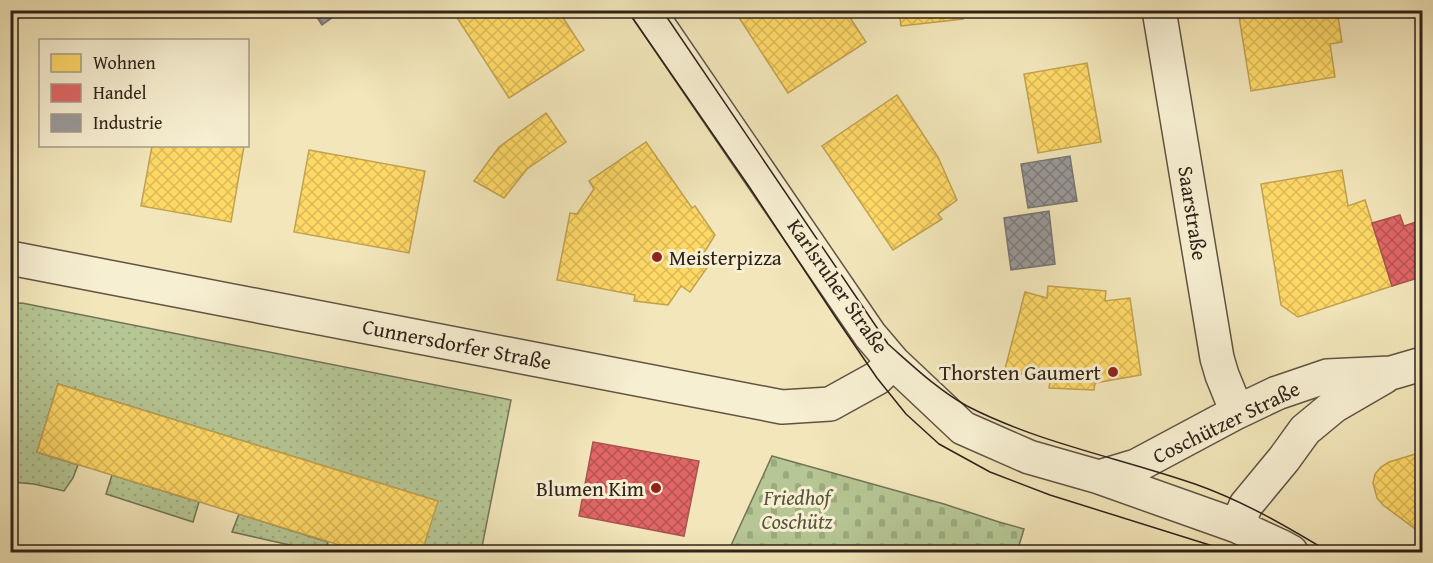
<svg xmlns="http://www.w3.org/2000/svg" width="1433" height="563" viewBox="0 0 1433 563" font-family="'Gentium Book Plus',serif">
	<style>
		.grass { fill: url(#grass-dots); stroke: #737457; stroke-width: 1.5 }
		.cemetery { fill: url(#cemetery-stones); stroke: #737457; stroke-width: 1.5 }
		.homes { fill: url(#homes-cross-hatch); stroke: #c1a24f; stroke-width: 1.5 }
		.shops { fill: url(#shops-cross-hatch); stroke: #ab524f; stroke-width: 1.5 }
		.industry { fill: url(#industry-cross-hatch); stroke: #7a7573; stroke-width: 1.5 }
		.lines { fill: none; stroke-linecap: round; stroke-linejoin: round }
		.minor-casing { stroke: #605342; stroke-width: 36 }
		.minor { stroke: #f7efd2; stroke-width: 33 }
		.tram { stroke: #30221a; stroke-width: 1.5 }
		.poi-dot { fill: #8f2418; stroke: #f7efd2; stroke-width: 2 }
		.labels { text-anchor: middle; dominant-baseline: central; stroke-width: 6; stroke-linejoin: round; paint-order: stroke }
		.street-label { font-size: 21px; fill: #30221a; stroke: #f7efd2 }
		.poi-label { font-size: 21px; fill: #30221a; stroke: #f7efd2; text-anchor: end }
		.park-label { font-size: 21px; font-style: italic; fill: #58533f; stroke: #f7efd2 }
	</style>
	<defs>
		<pattern id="grass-dots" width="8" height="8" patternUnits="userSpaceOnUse" patternTransform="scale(1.5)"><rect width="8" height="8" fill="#b6c694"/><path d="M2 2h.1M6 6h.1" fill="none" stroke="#9daa7f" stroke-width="1.8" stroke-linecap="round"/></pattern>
		<pattern id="cemetery-stones" width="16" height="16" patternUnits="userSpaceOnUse" patternTransform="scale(1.5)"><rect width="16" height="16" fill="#b6c694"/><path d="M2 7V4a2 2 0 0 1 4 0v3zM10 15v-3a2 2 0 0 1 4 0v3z" fill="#9daa7f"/></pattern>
		<pattern id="homes-cross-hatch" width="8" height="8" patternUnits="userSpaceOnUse" patternTransform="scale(1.5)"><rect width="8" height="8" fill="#ffd966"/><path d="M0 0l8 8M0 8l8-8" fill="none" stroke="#dbba58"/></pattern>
		<pattern id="shops-cross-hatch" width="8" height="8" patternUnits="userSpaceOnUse" patternTransform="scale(1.5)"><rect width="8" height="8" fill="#e06666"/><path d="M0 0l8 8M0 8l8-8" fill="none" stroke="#b65453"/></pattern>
		<pattern id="industry-cross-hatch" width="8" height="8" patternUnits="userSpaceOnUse" patternTransform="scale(1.5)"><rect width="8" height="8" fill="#999"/><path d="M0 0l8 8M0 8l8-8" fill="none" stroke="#7d7c7c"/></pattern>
	</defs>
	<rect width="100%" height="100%" fill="#f2e6ba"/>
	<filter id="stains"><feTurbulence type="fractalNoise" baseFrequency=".00333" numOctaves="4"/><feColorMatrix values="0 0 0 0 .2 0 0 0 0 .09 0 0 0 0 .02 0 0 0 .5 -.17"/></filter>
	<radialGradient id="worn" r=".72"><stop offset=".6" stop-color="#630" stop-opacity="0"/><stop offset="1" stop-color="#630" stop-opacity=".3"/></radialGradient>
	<path class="grass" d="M22,303L511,400L481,552H422L437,501L58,384L37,452L78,465L73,478L64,491L34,484L11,482V304Z
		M112,475L199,502L193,522L106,494Z
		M239,514L328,542L326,552H321L232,532Z"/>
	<path class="cemetery" d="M772,456L944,504L999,522L1024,529L1017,552H728Z"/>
	<path class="homes" d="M458,10H558L584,50L509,98L454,13Z
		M734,10H845L866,42L788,93Z
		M899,10H962L963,19L901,26Z
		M1238,10H1337L1342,42L1330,44L1335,77L1251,91Z
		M1087,63L1101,142L1038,153L1024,74Z
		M897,95L938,157L957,200L938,214L942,219L893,250L822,146Z
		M546,113L566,142L527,169L504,198L474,181L499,147Z
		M646,142L692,208L695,206L715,235L702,256L711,262L690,292L681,286L668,305L634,301L635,295L557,280L570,213L577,214L594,189L589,181Z
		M152,146H244L231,222L141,206Z
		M309,150L425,171L409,253L294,232Z
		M1342,170L1348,206L1365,200L1392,286L1298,317L1281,305L1261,184Z
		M1048,286L1106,291L1105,301L1130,298L1141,375L1095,383L1094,390L1049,388L1050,382L1005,369L1025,292L1047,298Z
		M58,384L438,501L422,552H362L37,452Z
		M1422,452V534L1383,505L1377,498L1373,483L1375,474L1381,467L1389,462Z"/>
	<path class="shops" d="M1400,215L1404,226L1422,220V270L1420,271L1421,277L1392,286L1372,223Z
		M593,442L699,461L684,536L579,516Z"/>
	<path class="industry" d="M312,10H343L322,25Z
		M1070,156L1077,201L1028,208L1021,164Z
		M1049,211L1055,264L1011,270L1004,218Z"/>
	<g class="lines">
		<g class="minor-casing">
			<path id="minor" d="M648,10L870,335L893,362L963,428L1029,457L1099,477L1237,526L1282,547L1291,552
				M1159,10L1217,358L1222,375L1237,412
				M10,258L782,407L830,404L877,378L893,362
				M1099,477L1136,466L1237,412L1277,393L1327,376L1391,373L1422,364
				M1237,526L1246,505L1284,459L1305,430L1334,406L1384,377"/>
		</g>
		<use href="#minor" class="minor"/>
		<path class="tram" d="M627,10L750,188L836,318L877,378L906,414L939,444L990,472L1050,495L1232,552
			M662,10L888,344C913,366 938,390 967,406C1039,443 1120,458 1195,484C1243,501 1286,526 1329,552"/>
	</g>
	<g class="poi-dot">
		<circle cx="657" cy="257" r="6"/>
		<circle cx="1113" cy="372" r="6"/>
		<circle cx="656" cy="488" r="6"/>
	</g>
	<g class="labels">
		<g class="street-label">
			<text transform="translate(1193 213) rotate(81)">Saarstraße</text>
			<text transform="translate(838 286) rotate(55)">Karlsruher Straße</text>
			<text transform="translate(457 344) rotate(11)">Cunnersdorfer Straße</text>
			<text transform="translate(1226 422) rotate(-26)">Coschützer Straße</text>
		</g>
		<g class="poi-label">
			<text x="669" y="257" text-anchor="start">Meisterpizza</text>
			<text x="1101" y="372">Thorsten Gaumert</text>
			<text x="644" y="488">Blumen Kim</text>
		</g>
		<g class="park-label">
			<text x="797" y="497">Friedhof<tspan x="797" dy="24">Coschütz</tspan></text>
		</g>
	</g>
	<rect width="1433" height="563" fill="none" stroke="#f2e6ba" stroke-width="36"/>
	<rect x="12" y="12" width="1409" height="539" fill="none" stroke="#30221a" stroke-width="3"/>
	<rect x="18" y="18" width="1397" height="527" fill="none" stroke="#30221a" stroke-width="1.5"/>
	<rect x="39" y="39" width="210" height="108" fill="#f7efd2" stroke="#a79d88" stroke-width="1.5"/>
	<rect x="51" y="54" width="30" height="18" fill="#ffd966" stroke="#a79d88" stroke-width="1.5"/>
	<text x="93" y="69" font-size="18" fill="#30221a">Wohnen</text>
	<rect x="51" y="84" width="30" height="18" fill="#e06666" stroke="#a79d88" stroke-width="1.5"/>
	<text x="93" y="99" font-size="18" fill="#30221a">Handel</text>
	<rect x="51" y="114" width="30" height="18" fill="#999999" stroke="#a79d88" stroke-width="1.5"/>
	<text x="93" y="129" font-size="18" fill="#30221a">Industrie</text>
	<rect width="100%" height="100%" filter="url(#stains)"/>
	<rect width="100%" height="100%" fill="url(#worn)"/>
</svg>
